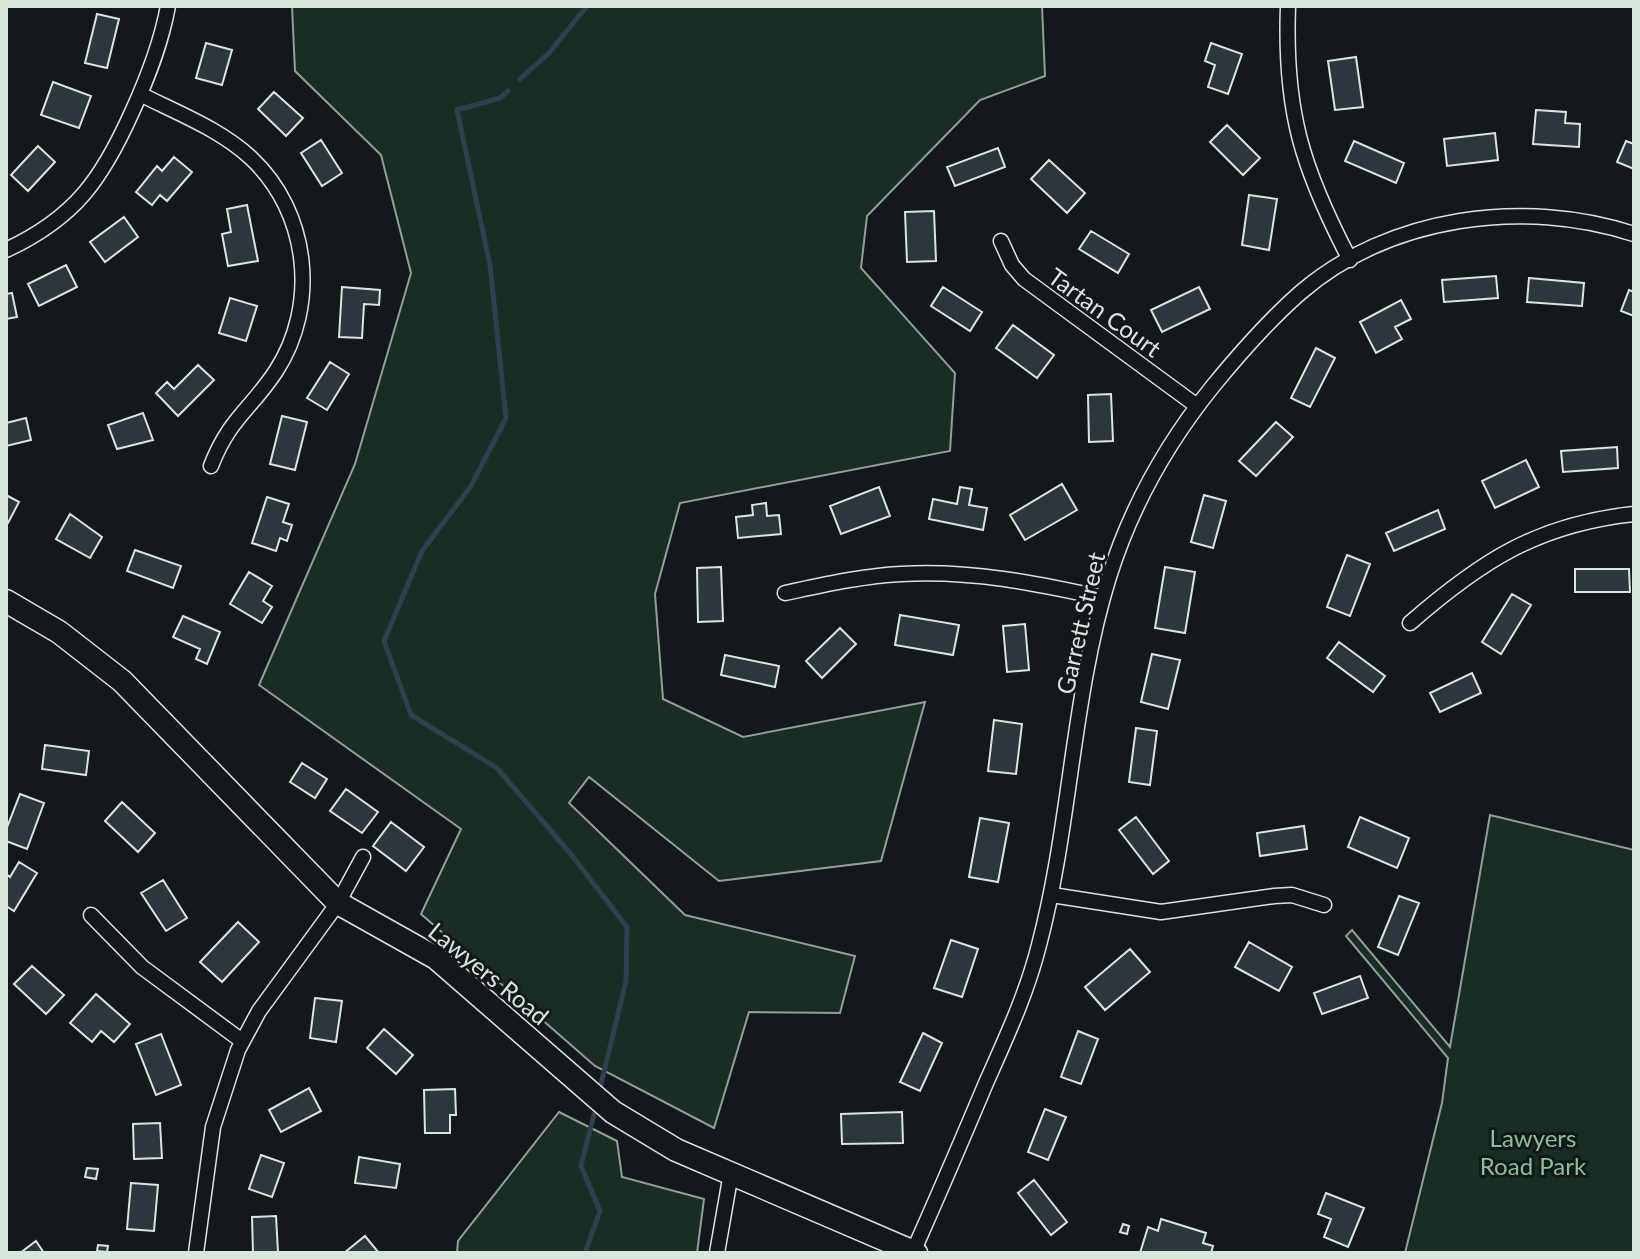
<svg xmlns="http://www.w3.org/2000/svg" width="1640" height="1259" viewBox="0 0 1640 1259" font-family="Lato,sans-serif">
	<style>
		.green { fill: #1a2d24; stroke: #939e99; stroke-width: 2 }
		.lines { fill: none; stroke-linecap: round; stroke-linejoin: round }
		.stream { stroke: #2f3f4d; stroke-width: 5 }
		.building { fill: #2c363c; stroke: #d8e6dc; stroke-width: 2 }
		.minor-casing { stroke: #d8e6dc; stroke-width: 17 }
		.primary-casing { stroke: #d8e6dc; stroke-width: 25 }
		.minor { stroke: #14181c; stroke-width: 14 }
		.primary { stroke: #14181c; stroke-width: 22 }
		.labels { text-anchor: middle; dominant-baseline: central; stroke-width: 6; stroke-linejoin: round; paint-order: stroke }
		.street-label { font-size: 24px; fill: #d8e6dc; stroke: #14181c }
		.park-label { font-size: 24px; fill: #8ac095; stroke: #14181c }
	</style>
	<rect width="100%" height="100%" fill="#14181c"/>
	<path class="green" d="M292,6H1042L1045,76L980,100L867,216L861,268L955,373L950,451L680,503L655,594L663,699L743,737L925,702L881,861L719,881L589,777L569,803L685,915L855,956L840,1013L749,1012L714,1128L595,1066L421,914L461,829L259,685L355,464L411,273L381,155L295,71Z
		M1490,815L1634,850V1253H1405L1442,1103L1448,1058L1346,936L1352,930L1450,1047Z
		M559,1112L617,1141L622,1177L704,1199L697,1253H457L458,1241Z"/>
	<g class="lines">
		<path class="stream" d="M520,79L549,53L587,6
			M508,91L500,98L457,110L490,265L506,418L471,486L422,551L384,641L411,715L497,768L570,853L627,927L626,981L601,1084
			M585,1253L600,1211L581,1166L594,1114"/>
	</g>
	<path class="building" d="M97,14L119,19L107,68L85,63Z
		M206,43L232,50L222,85L196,78Z
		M1211,43L1242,54L1228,94L1208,87L1215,65L1205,61Z
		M1356,57L1363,107L1335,110L1328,61Z
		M53,82L91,96L79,128L41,115Z
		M274,92L303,118L286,136L258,109Z
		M1536,110L1566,112L1565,123L1580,124L1579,147L1533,144Z
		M1227,125L1260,158L1243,175L1210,142Z
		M1495,133L1498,160L1447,166L1444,139Z
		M321,140L342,173L322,186L301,153Z
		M1354,141L1404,163L1396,183L1345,161Z
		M1626,141L1634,144V169L1617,162Z
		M38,146L55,162L28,191L11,175Z
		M998,148L1005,167L955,186L947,167Z
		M174,157L192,172L167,201L160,195L152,205L136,192L157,166L162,171Z
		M1049,160L1085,193L1067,213L1031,179Z
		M1249,195L1277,199L1269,250L1242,245Z
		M247,205L258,261L228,266L222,234L231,232L227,209Z
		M934,211L936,261L907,262L905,212Z
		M124,217L138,237L105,262L90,242Z
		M1091,231L1129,254L1118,273L1079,249Z
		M66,265L77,287L39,306L28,284Z
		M1496,276L1498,298L1444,302L1442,280Z
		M1529,278L1584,283L1582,306L1527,302Z
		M342,287L380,290L379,305L364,304L362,338L339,337Z
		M943,287L982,312L970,331L931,306Z
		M1199,287L1210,309L1162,332L1151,310Z
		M1629,290L1634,292V316L1621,311Z
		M12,293L17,317L6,319V294Z
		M230,298L257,306L246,341L219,333Z
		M1401,300L1411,319L1395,327L1402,339L1376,353L1360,322Z
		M1013,325L1054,355L1037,378L996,348Z
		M1316,348L1335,358L1310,407L1291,398Z
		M330,362L349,374L327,410L307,398Z
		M198,365L214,380L178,416L156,393L167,382L174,389Z
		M1111,394L1113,441L1089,442L1088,395Z
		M143,413L153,440L117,449L108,425Z
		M282,416L307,422L295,470L270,464Z
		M26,418L31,440L6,446V423Z
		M1276,422L1293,437L1256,476L1239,461Z
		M1617,447L1618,468L1563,472L1561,451Z
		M1526,460L1539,487L1495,508L1482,481Z
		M1062,484L1077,510L1025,540L1010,515Z
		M879,487L890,516L841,534L830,506Z
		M960,487L972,489L969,505L987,508L983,530L929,519L933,499L957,504Z
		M6,495L19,502L8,523L6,522Z
		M1204,495L1226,501L1213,548L1191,542Z
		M267,497L289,504L283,522L292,525L287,541L280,538L276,551L252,543Z
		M766,503L767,516L779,515L781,534L738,538L736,517L753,515L752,505Z
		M1438,510L1445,529L1394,551L1386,533Z
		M70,514L102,537L90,558L56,539Z
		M135,550L181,566L173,588L127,571Z
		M1347,555L1370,564L1350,616L1327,607Z
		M721,567L723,621L698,622L697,568Z
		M1165,567L1195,572L1185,633L1155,628Z
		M1575,569H1629L1630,592H1575Z
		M249,572L272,586L263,601L272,607L262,623L230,604Z
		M1512,594L1531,605L1501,654L1482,642Z
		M900,615L959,625L953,655L895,645Z
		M183,616L220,632L207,664L196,659L200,649L173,637Z
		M1025,624L1029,670L1007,672L1003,626Z
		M840,628L856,644L822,678L806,661Z
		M1339,642L1385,676L1373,692L1327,658Z
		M1152,654L1180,660L1168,709L1141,702Z
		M725,655L779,666L775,687L721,675Z
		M1472,673L1481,693L1440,712L1430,693Z
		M994,720L1022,724L1016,774L988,771Z
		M1136,728L1157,731L1150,785L1129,782Z
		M45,745L89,751L86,775L42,769Z
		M302,763L327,779L315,798L290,782Z
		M346,789L378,812L362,833L330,811Z
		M20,794L44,803L27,849L6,841V830Z
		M122,802L155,833L138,852L105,821Z
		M1136,817L1169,861L1153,874L1119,830Z
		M1360,817L1409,838L1397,868L1348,847Z
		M980,818L1009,823L998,882L969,877Z
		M391,822L424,847L406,871L373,846Z
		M1304,826L1307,849L1260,856L1257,833Z
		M19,862L37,873L14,911L6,906V874L10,877Z
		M163,880L187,918L166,931L141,893Z
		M1399,896L1419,903L1398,955L1378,947Z
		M238,922L259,942L222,982L200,962Z
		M951,940L978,949L962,997L934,988Z
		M1249,942L1292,967L1279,991L1235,967Z
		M1130,949L1150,972L1105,1010L1085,987Z
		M32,966L64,995L46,1014L14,984Z
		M1360,976L1368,998L1322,1014L1314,993Z
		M96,994L130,1024L114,1042L101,1031L92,1042L70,1023Z
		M315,998L342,1001L336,1042L310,1038Z
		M384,1029L413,1055L396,1074L367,1048Z
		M1078,1031L1098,1039L1081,1084L1061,1077Z
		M923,1033L942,1043L920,1091L900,1082Z
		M161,1034L181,1085L156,1095L136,1044Z
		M309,1088L321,1111L281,1132L269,1110Z
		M455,1089L456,1115H450V1133H425L424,1090Z
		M1045,1109L1066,1117L1048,1160L1028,1152Z
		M902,1112L903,1143L842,1144L841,1114Z
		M160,1123L162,1158L134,1159L133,1124Z
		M261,1155L284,1163L272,1197L249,1189Z
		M359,1157L400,1164L396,1188L355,1183Z
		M87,1168L98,1169L96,1179L85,1177Z
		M1034,1180L1067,1222L1051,1235L1018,1193Z
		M131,1183L158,1185L154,1231L127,1229Z
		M1326,1193L1364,1208L1348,1247L1324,1237L1331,1219L1318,1214Z
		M276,1216L278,1252L253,1253L252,1217Z
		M1161,1219L1206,1233L1203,1243L1213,1246L1211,1253H1140L1148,1227L1158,1231Z
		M1123,1224L1129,1226L1127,1234L1120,1232Z
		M365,1236L379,1253H344Z
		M36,1241L44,1253H20Z
		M98,1245L108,1246L107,1252L97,1251Z"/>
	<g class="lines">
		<g class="minor-casing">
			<path id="minor" d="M1288,6C1284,111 1302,168 1350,260
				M140,94C177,113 220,129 251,158C309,212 319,305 276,371C251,409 229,419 211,466
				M1001,241L1012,265L1024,279L1197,406
				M6,250C75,218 102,179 132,112C148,77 161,44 168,6
				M785,593C823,585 862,576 901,574C970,570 1036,583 1103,598
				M1410,623C1481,561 1538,524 1634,514
				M1052,895L1161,912L1274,896L1292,895L1324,905
				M91,915L142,967L242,1041
				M913,1252C938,1196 962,1140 986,1083C1006,1038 1027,993 1039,945C1071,824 1072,696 1109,577C1131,507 1167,443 1213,386C1240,353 1268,321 1300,293C1389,216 1524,198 1634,234
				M196,1253L213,1127L238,1050L259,1011L338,903L363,857
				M717,1253L731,1173"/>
		</g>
		<g class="primary-casing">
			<path id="primary" d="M6,601L59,632L122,681L338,903L436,958L613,1112L676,1150L916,1253"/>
		</g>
		<use href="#minor" class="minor"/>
		<use href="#primary" class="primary"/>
	</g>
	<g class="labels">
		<g class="street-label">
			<text transform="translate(1105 312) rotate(36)">Tartan Court</text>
			<text transform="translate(1080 623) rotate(-77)">Garrett Street</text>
			<text transform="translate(489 973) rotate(39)">Lawyers Road</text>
		</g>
		<g class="park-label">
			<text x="1533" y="1137">Lawyers<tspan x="1533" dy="28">Road Park</tspan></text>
		</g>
	</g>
	<rect width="1640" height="1259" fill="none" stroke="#d8e6dc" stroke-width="16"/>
</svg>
